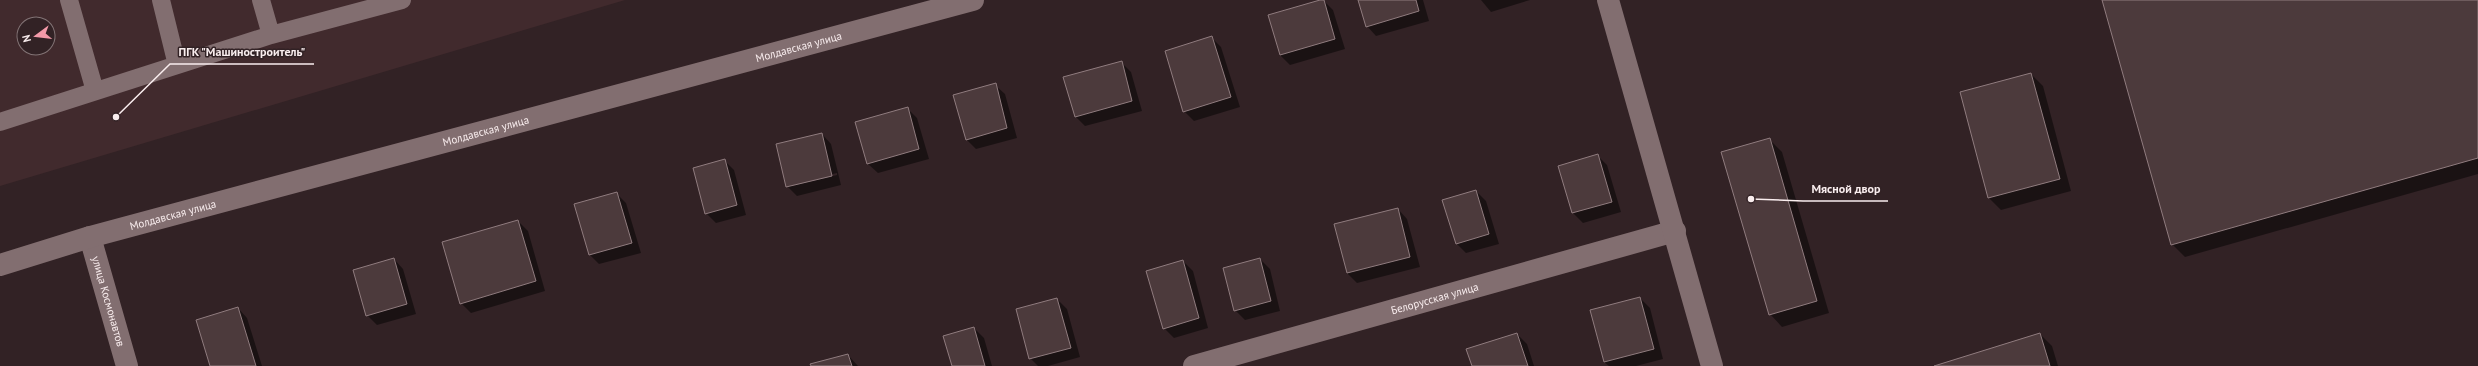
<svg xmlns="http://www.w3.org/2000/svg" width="2478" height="366" viewBox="0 0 2478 366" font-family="'PT Sans',sans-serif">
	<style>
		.built { fill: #412a2d; fill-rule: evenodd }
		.shadow { fill: #0007; fill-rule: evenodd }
		.building { fill: #4c3a3c; stroke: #907c7f }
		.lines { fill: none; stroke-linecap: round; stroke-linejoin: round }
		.service { stroke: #826e70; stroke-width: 18 }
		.minor { stroke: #826e70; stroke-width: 22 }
		.tertiary { stroke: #826e70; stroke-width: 22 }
		.labels { text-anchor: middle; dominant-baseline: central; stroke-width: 3; stroke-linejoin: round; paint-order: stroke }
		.street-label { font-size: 11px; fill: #f9edee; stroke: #322225 }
		.leader { fill: none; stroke: #f9edee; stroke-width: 1.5 }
		.callout-dot { fill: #f9edee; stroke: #322225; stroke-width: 1.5 }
		.callout-label { font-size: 12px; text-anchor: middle; font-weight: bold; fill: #f9edee; stroke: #322225; stroke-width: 3; stroke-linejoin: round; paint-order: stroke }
	</style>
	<rect width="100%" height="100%" fill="#322225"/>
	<path class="built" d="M0,0H625L0,186ZM24,24H48V48H24Z"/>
	<path class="shadow" d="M1323,0L1333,10L1345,49L1290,65L1280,55Z
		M1359,0H1423L1429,21L1376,36L1367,26Z
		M1481,0H1530L1491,12Z
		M2103,0H2478V174L2185,257L2172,244Z
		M1212,38L1221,47L1240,107L1194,121L1184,111Z
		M1121,62L1131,72L1142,111L1085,126L1075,116Z
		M2031,74L2043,86L2071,191L2001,210L1989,198L1961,93Z
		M995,85L1005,94L1017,138L976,149L966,139Z
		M907,108L917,118L929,159L878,173L868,164Z
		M822,134L831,144L841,185L797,196L787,186ZM837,173V175L792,186V184Z
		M1770,140L1782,152L1829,313L1782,327L1770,314Z
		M1597,155L1607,165L1621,212L1583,223L1573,213L1559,166Z
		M725,161L734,170L746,215L716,223L706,213Z
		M1476,191L1486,201L1499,244L1466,253L1456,243Z
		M616,193L626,203L641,253L599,264L589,254Z
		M1398,209L1407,219L1420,267L1357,283L1347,273Z
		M518,221L528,231L545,291L471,313L461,303Z
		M394,259L403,269L416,314L377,325L367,315Z
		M1260,259L1270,269L1280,311L1245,320L1235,310Z
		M1183,261L1193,271L1208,328L1174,338L1164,328Z
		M1640,298L1650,308L1663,359L1636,366H1609L1604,362L1591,311Z
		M1057,299L1067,309L1080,357L1048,366H1038L1030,358Z
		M238,308L247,318L262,366H211Z
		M974,328L984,338L992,366H953Z
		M1517,334L1527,344L1534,366H1473Z
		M2040,334L2052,346L2058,366H1937Z
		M848,355L858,366H812Z"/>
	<path class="building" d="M1320,0H1324L1335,39L1280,55L1268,15Z
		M1358,0H1416L1419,11L1366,27Z
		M2102,0H2478V158L2171,245Z
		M1212,36L1231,97L1183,112L1165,51Z
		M1122,61L1132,101L1075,117L1063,77Z
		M2031,73L2060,179L1988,198L1960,92Z
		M996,83L1007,128L966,140L953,95Z
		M908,107L919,149L867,164L855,122Z
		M822,133L832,176L786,187L776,144Z
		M1770,138L1817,301L1769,315L1721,152Z
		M1598,154L1612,202L1572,213L1558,166Z
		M725,159L737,205L705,214L693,168Z
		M1476,190L1489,234L1456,244L1442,200Z
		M617,192L632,243L589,255L574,204Z
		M1398,208L1410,257L1347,273L1334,224Z
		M518,220L536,281L460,304L442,242Z
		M394,258L407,304L366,316L353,270Z
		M1260,258L1271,301L1234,311L1223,268Z
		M1183,260L1199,318L1163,329L1146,271Z
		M1640,297L1654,349L1604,362L1590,310Z
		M1057,298L1071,348L1029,359L1016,309Z
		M238,307L256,366H210L196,320Z
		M974,327L985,366H952L943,336Z
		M1517,333L1528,366H1472L1466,349Z
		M2040,333L2050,366H1934Z
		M848,354L852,366H811L810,364Z"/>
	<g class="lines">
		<path class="service" d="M69,0L95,91
			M161,0L177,65
			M261,0L271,35
			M0,122L271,35L402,0"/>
		<g class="minor">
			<path id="s1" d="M90,237L127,366"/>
			<path id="s2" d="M0,265L90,237L973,0"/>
			<path id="s3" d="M1194,366L1675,231"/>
		</g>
		<path class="tertiary" d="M1608,0L1712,366"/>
	</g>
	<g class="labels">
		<g class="street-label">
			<text stroke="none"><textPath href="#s2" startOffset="828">Молдавская улица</textPath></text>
			<text stroke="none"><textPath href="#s2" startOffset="504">Молдавская улица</textPath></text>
			<text stroke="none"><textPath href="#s2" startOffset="180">Молдавская улица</textPath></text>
			<text stroke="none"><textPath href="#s3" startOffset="250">Белорусская улица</textPath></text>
			<text stroke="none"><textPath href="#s1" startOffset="67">улица Космонавтов</textPath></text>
		</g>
	</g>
	<path class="leader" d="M116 117L170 64H314M1751 199L1803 201H1888"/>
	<g class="callout-dot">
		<circle cx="116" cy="117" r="4"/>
		<circle cx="1751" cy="199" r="4"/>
	</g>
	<g class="callout-label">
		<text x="242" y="56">ПГК "Машиностроитель"</text>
		<text x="1846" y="193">Мясной двор</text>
	</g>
	<g transform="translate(36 36) rotate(255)"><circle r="19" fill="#322225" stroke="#827375"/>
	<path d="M0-3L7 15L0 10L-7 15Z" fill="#f39aa9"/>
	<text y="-6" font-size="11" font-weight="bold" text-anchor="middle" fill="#f9edee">N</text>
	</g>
</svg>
